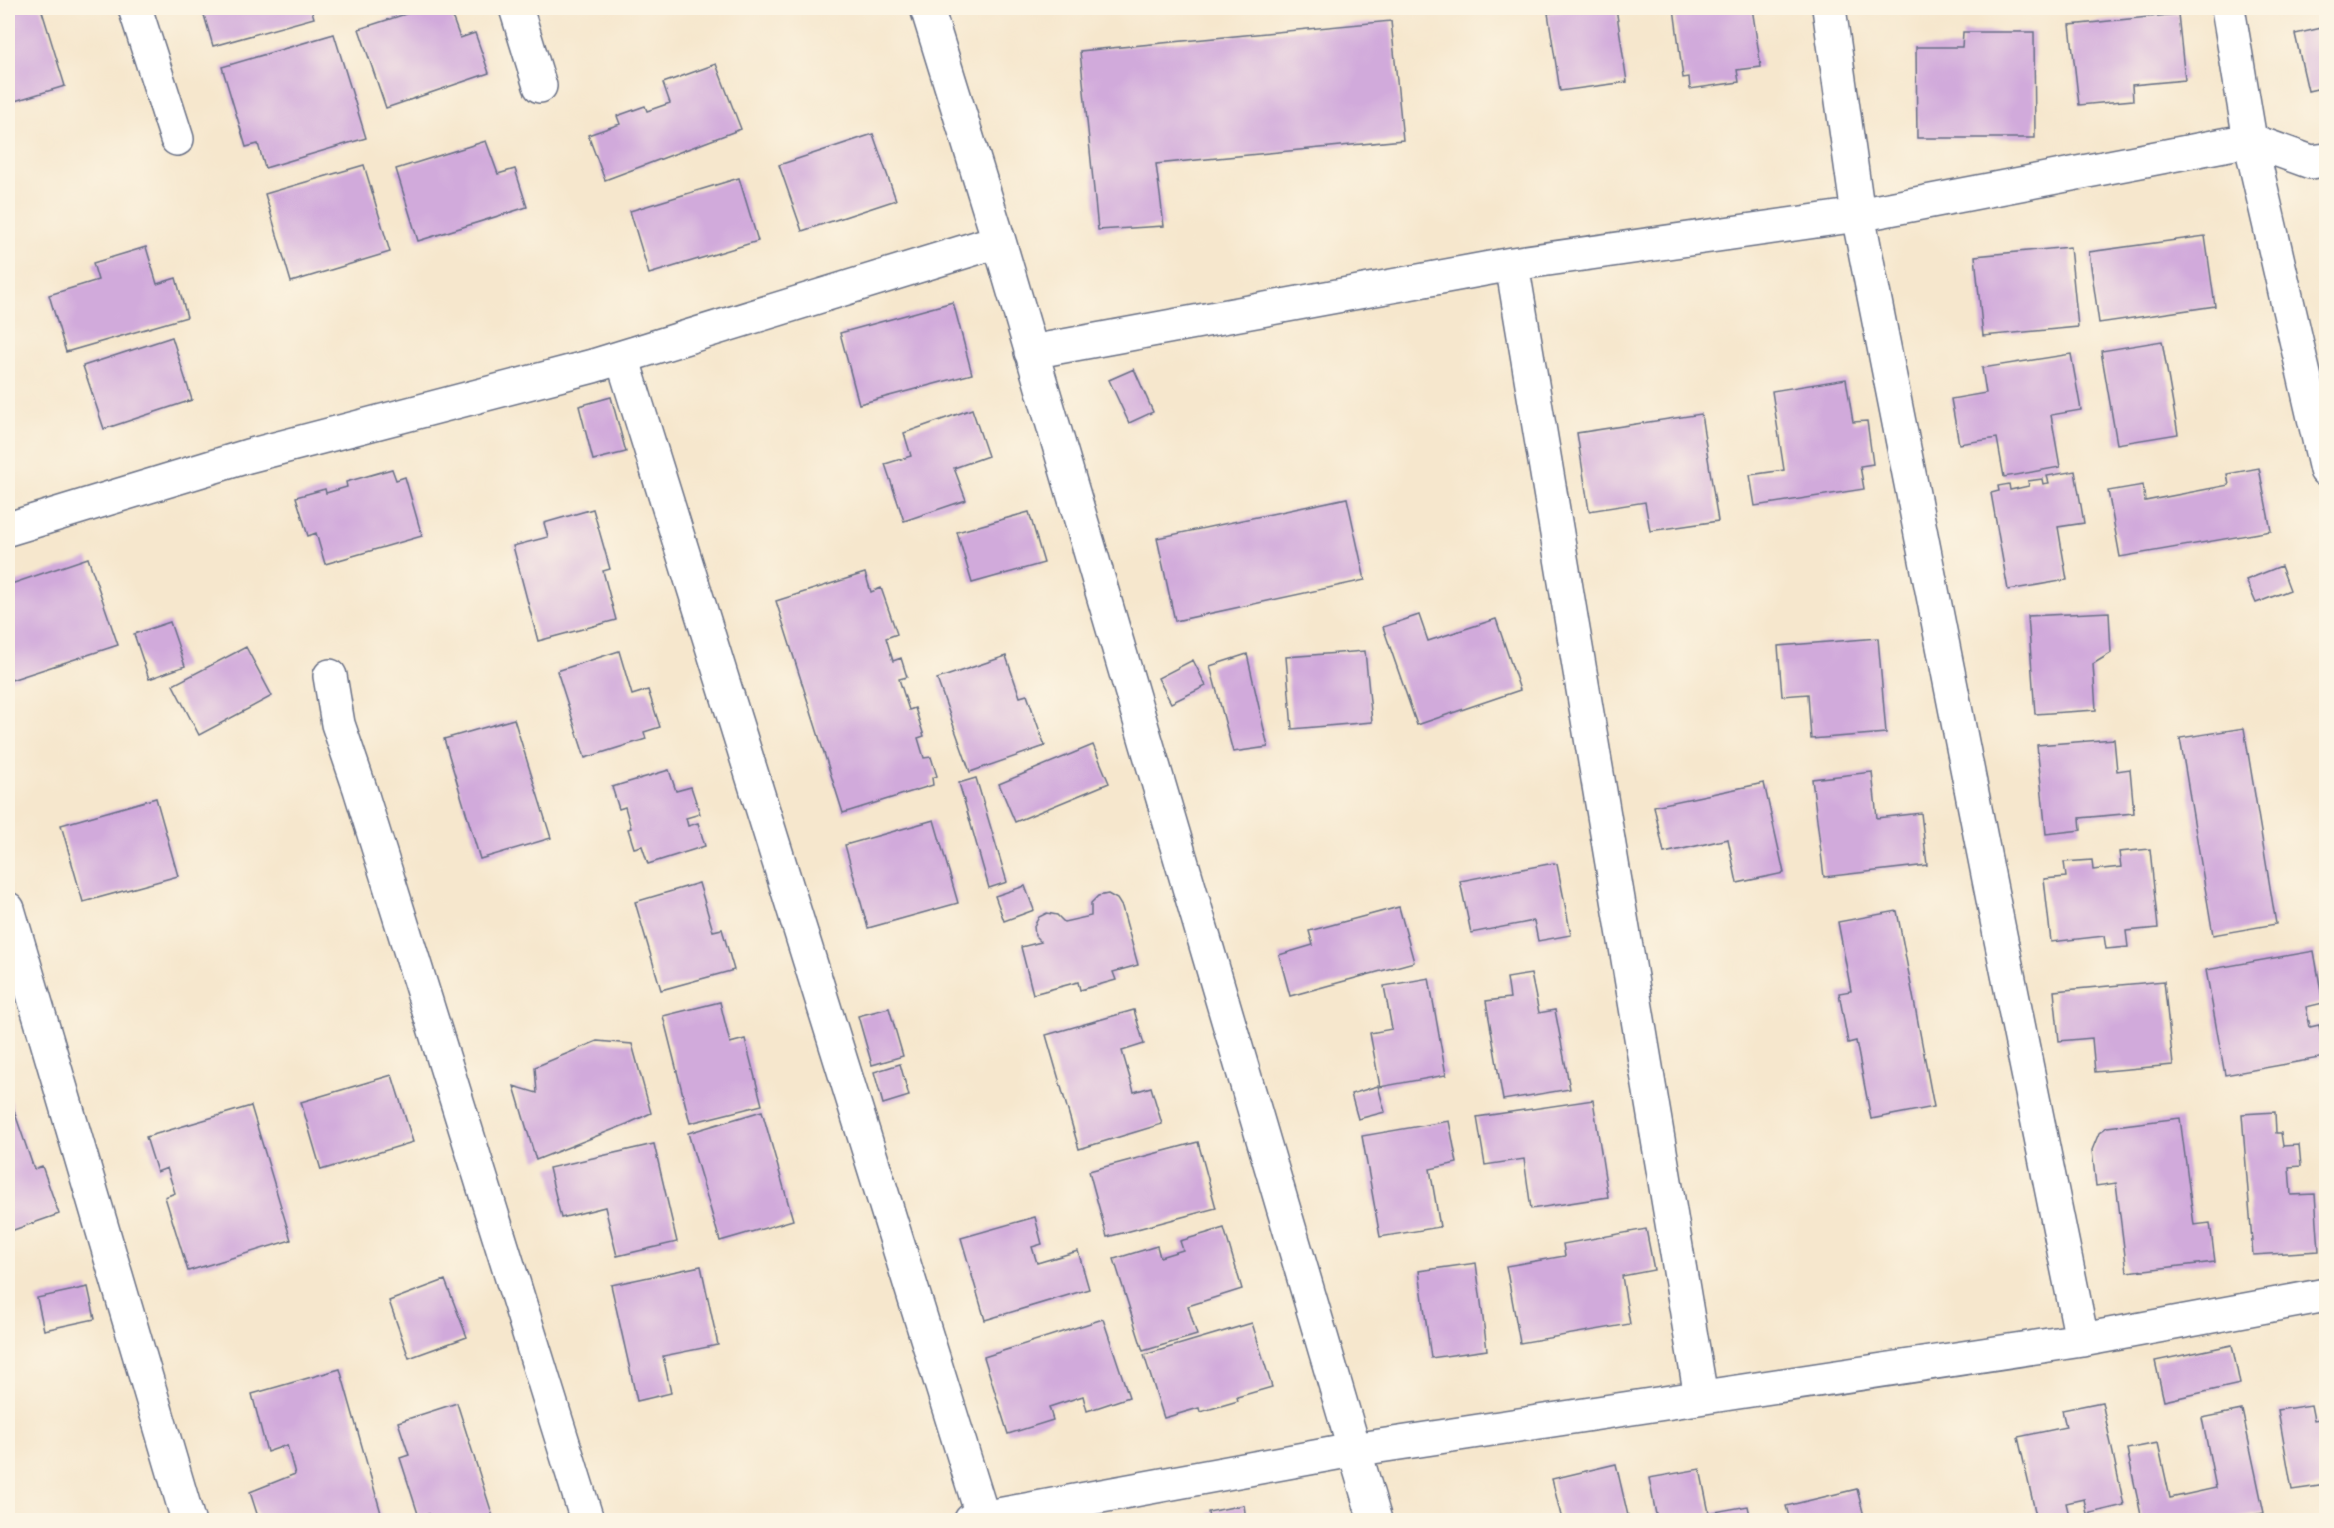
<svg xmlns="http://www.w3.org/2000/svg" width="2334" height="1528" viewBox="0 0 2334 1528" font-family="Mynerve,sans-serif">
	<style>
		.building { fill: #d1aadb }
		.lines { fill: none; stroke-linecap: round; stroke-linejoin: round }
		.street-casing { stroke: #686f85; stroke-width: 36 }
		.street { stroke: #fff; stroke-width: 33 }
	</style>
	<rect width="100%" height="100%" fill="#fcf5e5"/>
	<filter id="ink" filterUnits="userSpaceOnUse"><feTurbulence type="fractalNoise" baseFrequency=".0167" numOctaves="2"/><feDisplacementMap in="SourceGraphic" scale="12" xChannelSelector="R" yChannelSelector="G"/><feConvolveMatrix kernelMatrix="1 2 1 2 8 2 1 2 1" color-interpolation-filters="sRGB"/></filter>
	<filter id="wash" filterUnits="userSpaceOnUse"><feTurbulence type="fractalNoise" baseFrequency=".008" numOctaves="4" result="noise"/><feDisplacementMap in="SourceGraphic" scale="24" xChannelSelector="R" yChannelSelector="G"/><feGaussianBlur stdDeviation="1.35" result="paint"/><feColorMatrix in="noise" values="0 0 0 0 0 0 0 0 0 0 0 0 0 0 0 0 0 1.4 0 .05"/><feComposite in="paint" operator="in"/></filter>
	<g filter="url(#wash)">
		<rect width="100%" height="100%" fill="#f6e7cd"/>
		<g id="blocks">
			<path class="building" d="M13,8H41L65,86L8,103V9Z
				M202,8H311L314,18L213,46Z
				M424,8H449L460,38L475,33L489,73L386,108L359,29Z
				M1589,8H1616L1627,82L1560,91L1548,13Z
				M1674,8H1752L1761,67L1737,70L1739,82L1690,89L1689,77L1683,78Z
				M2178,14L2185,80L2132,85L2133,100L2079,105L2070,25Z
				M1391,21L1403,140L1156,164L1164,226L1098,230L1080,51Z
				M2326,27V87L2308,91L2295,34Z
				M1963,32H2034L2035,138H1917L1916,47H1962Z
				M334,34L366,138L265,168L258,144L246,147L222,67Z
				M716,64L741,129L605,180L588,135L620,124L617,116L645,106L647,111L670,103L663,83Z
				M873,134L896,200L802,231L779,165Z
				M486,141L498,174L515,169L527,207L418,241L396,169Z
				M364,165L390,252L291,282L265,194Z
				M739,178L758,241L649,274L630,211Z
				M2205,236L2215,306L2099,323L2089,252Z
				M146,247L157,284L176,278L187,317L66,352L49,295L98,280L93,263Z
				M2070,247L2078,327L1983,336L1975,256Z
				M953,302L972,374L859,404L840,333Z
				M172,337L192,400L104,429L83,366Z
				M2162,341L2178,434L2117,444L2101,351Z
				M2071,354L2081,410L2051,415L2060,467L2004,477L1997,438L1959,444L1951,399L1986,393L1982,368Z
				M1134,369L1153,412L1129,423L1109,380Z
				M1846,379L1853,422L1867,421L1873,464L1860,466L1864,489L1755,506L1750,475L1784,470L1772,391Z
				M611,397L626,452L593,460L579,406Z
				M972,409L988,456L954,468L966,500L904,521L885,464L911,456L904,433Z
				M1701,414L1718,521L1650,531L1645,502L1589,511L1577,433Z
				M2259,468L2271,531L2120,557L2108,491L2143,485L2145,501L2229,485L2227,474Z
				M392,469L396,480L405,477L422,536L325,564L316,533L308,536L296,497L325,489L326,493L347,487L346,482Z
				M2075,471L2084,523L2058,527L2067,580L2008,590L1991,493L1999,491L1998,486L2009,484L2010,490L2029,486L2028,481L2042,479L2043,484L2049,483L2047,476Z
				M1347,498L1365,580L1175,621L1157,538Z
				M593,509L610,569L603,571L616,620L538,641L513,546L548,537L544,523Z
				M1029,512L1044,563L972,583L957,532Z
				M88,558L118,645L11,680L8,669V585Z
				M2281,566L2290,590L2256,603L2246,580Z
				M865,573L871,592L881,588L897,634L886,638L893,661L901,658L907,677L899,679L909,710L915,708L924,736L918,738L924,758L931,757L937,776L932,778L933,785L843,813L776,601Z
				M2109,612L2111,653L2093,664L2096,710L2035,714L2028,616Z
				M1419,615L1428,641L1496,619L1520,690L1417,725L1383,627Z
				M170,622L185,666L149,679L134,634Z
				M1878,638L1886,733L1811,739L1808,694L1782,696L1778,646Z
				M246,647L272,696L199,735L173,685Z
				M619,651L632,695L648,690L660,727L644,732L646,739L585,758L557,671Z
				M1365,651L1372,722L1292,729L1286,657Z
				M1247,654L1268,747L1233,752L1210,666Z
				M1006,656L1020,697L1027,695L1045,746L970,772L937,679Z
				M1193,660L1206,686L1171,703L1158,678Z
				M514,719L551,838L480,859L444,739Z
				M2244,728L2276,924L2213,935L2180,738Z
				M2114,739L2117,771L2130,769L2134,813L2080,818L2081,830L2046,834L2037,745Z
				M1093,745L1109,783L1015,822L999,784Z
				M669,770L676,791L691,787L700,814L686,818L688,826L698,823L705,846L648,864L642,846L634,848L628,829L631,828L625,807L619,809L612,787Z
				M1872,772L1877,818L1921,813L1927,865L1824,877L1812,779Z
				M976,778L1007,882L989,888L959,783Z
				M1764,783L1784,873L1737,883L1728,839L1664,853L1654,806Z
				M156,798L178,876L83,902L61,825Z
				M934,820L958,903L868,928L845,845Z
				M2150,849L2158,928L2126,931L2128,947L2106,949L2104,936L2051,942L2044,879L2066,877L2064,862L2092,860L2093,870L2121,867L2119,852Z
				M1554,863L1557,864L1571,935L1538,941L1534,921L1471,933L1460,881Z
				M699,883L713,931L722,929L734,970L661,990L635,902Z
				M1025,886L1034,910L1004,921L995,896Z
				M1108,894L1117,899L1122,907L1138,965L1113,972L1116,980L1080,990L1078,982L1033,994L1021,947L1041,942L1035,936L1034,926L1039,917L1047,913L1057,915L1064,922L1091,916V903L1098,896Z
				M1399,907L1414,962L1290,996L1279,955L1313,945L1309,931Z
				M1897,911L1934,1107L1871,1119L1856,1041L1848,1043L1839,993L1851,991L1838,922Z
				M2314,951L2323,1003L2306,1007L2310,1027L2319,1025L2325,1057L2225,1075L2206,970Z
				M1531,974L1539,1013L1555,1010L1570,1089L1503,1100L1486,1001L1510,998L1507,978Z
				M1429,978L1446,1075L1380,1087L1370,1033L1392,1029L1384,986Z
				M2164,981L2173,1065L2095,1072L2092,1038L2059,1041L2054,991Z
				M720,1002L730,1043L745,1039L762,1105L690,1123L663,1016Z
				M889,1008L903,1056L872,1065L858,1016Z
				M1134,1010L1144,1044L1122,1051L1134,1092L1151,1087L1162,1124L1079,1149L1046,1035Z
				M597,1041L632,1044L651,1113L627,1124L536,1160L514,1086L537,1093L535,1067Z
				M900,1064L909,1096L883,1104L874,1072Z
				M392,1075L413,1142L321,1170L301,1102Z
				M1378,1086L1385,1112L1358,1119L1351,1094Z
				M10,1099L34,1169L42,1166L59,1214L8,1232V1100Z
				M1593,1100L1608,1197L1531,1209L1524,1159L1485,1165L1477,1117Z
				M251,1106L291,1240L188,1271L165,1197L175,1193L167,1168L157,1172L146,1137Z
				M762,1111L793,1220L720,1241L688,1133Z
				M2275,1112L2276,1133H2281L2283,1146L2299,1145L2301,1166L2289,1167L2291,1195L2315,1194L2319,1251L2253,1255L2242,1114Z
				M2180,1118L2194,1225L2210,1223L2215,1262L2127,1272L2116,1183L2096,1186L2092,1150L2099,1133L2107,1127Z
				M1449,1121L1457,1163L1430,1169L1440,1227L1380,1237L1362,1136Z
				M1198,1142L1216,1208L1107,1237L1089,1171Z
				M654,1144L677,1242L617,1256L605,1207L561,1218L549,1168Z
				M1035,1217L1042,1244L1032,1247L1037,1263L1078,1251L1089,1289L985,1320L961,1238Z
				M1224,1228L1242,1289L1188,1306L1197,1335L1143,1351L1114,1259L1157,1246L1160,1257L1183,1250L1180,1241Z
				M1646,1229L1654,1270L1622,1276L1630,1324L1520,1343L1506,1266L1565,1256L1563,1244Z
				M1476,1263L1487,1350L1431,1358L1419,1271Z
				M701,1266L718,1345L663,1356L671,1393L637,1401L611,1285Z
				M445,1280L467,1337L409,1358L389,1301Z
				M88,1287L95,1319L44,1330L37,1298Z
				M1103,1319L1129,1397L1087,1411L1083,1396L1049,1407L1053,1420L1008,1434L984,1357Z
				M1252,1323L1272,1387L1237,1397L1238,1401L1200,1412L1199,1408L1164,1418L1144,1355Z
				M2232,1345L2240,1384L2164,1401L2155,1361Z
				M340,1369L383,1520H259L250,1492L295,1474L287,1445L267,1452L252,1394Z
				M2102,1402L2124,1505L2087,1514L2084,1499L2066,1503L2070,1520H2037L2018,1437L2066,1427L2062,1410Z
				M457,1403L494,1520H431L429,1514L419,1517L400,1458L409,1455L398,1422Z
				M2311,1405L2314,1420L2326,1418V1485L2292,1490L2278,1410Z
				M2242,1410L2264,1513L2229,1520H2142L2127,1449L2158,1443L2170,1498L2216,1488L2202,1418Z
				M1616,1464L1629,1520H1562L1552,1479Z
				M1700,1469L1709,1513L1748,1506L1751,1520H1657L1649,1478Z
				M1857,1489L1865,1520H1790L1786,1506Z
				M1244,1505L1246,1520H1209L1208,1512Z"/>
		</g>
	</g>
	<g filter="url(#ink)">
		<use href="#blocks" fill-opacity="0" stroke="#686f85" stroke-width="1.5"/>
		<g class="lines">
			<g class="street-casing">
				<path id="street" d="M135,8L177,139
					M516,8L540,86
					M927,8L999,241L1375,1520
					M1829,8L1858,215L1998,925L2082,1340
					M2228,8L2250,140L2326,470
					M1512,264L1701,1397
					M1031,352L1512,264L1858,215L2250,140L2311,162L2326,160
					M622,357L983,1518
					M8,529L248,456L593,366L999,241
					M330,676L338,724L360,789L587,1520
					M8,909L188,1520
					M971,1520L1353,1450L2082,1340L2326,1295"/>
			</g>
			<use href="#street" class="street"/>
		</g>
	</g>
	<rect width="2334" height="1528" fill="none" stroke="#fcf5e5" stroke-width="30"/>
</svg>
